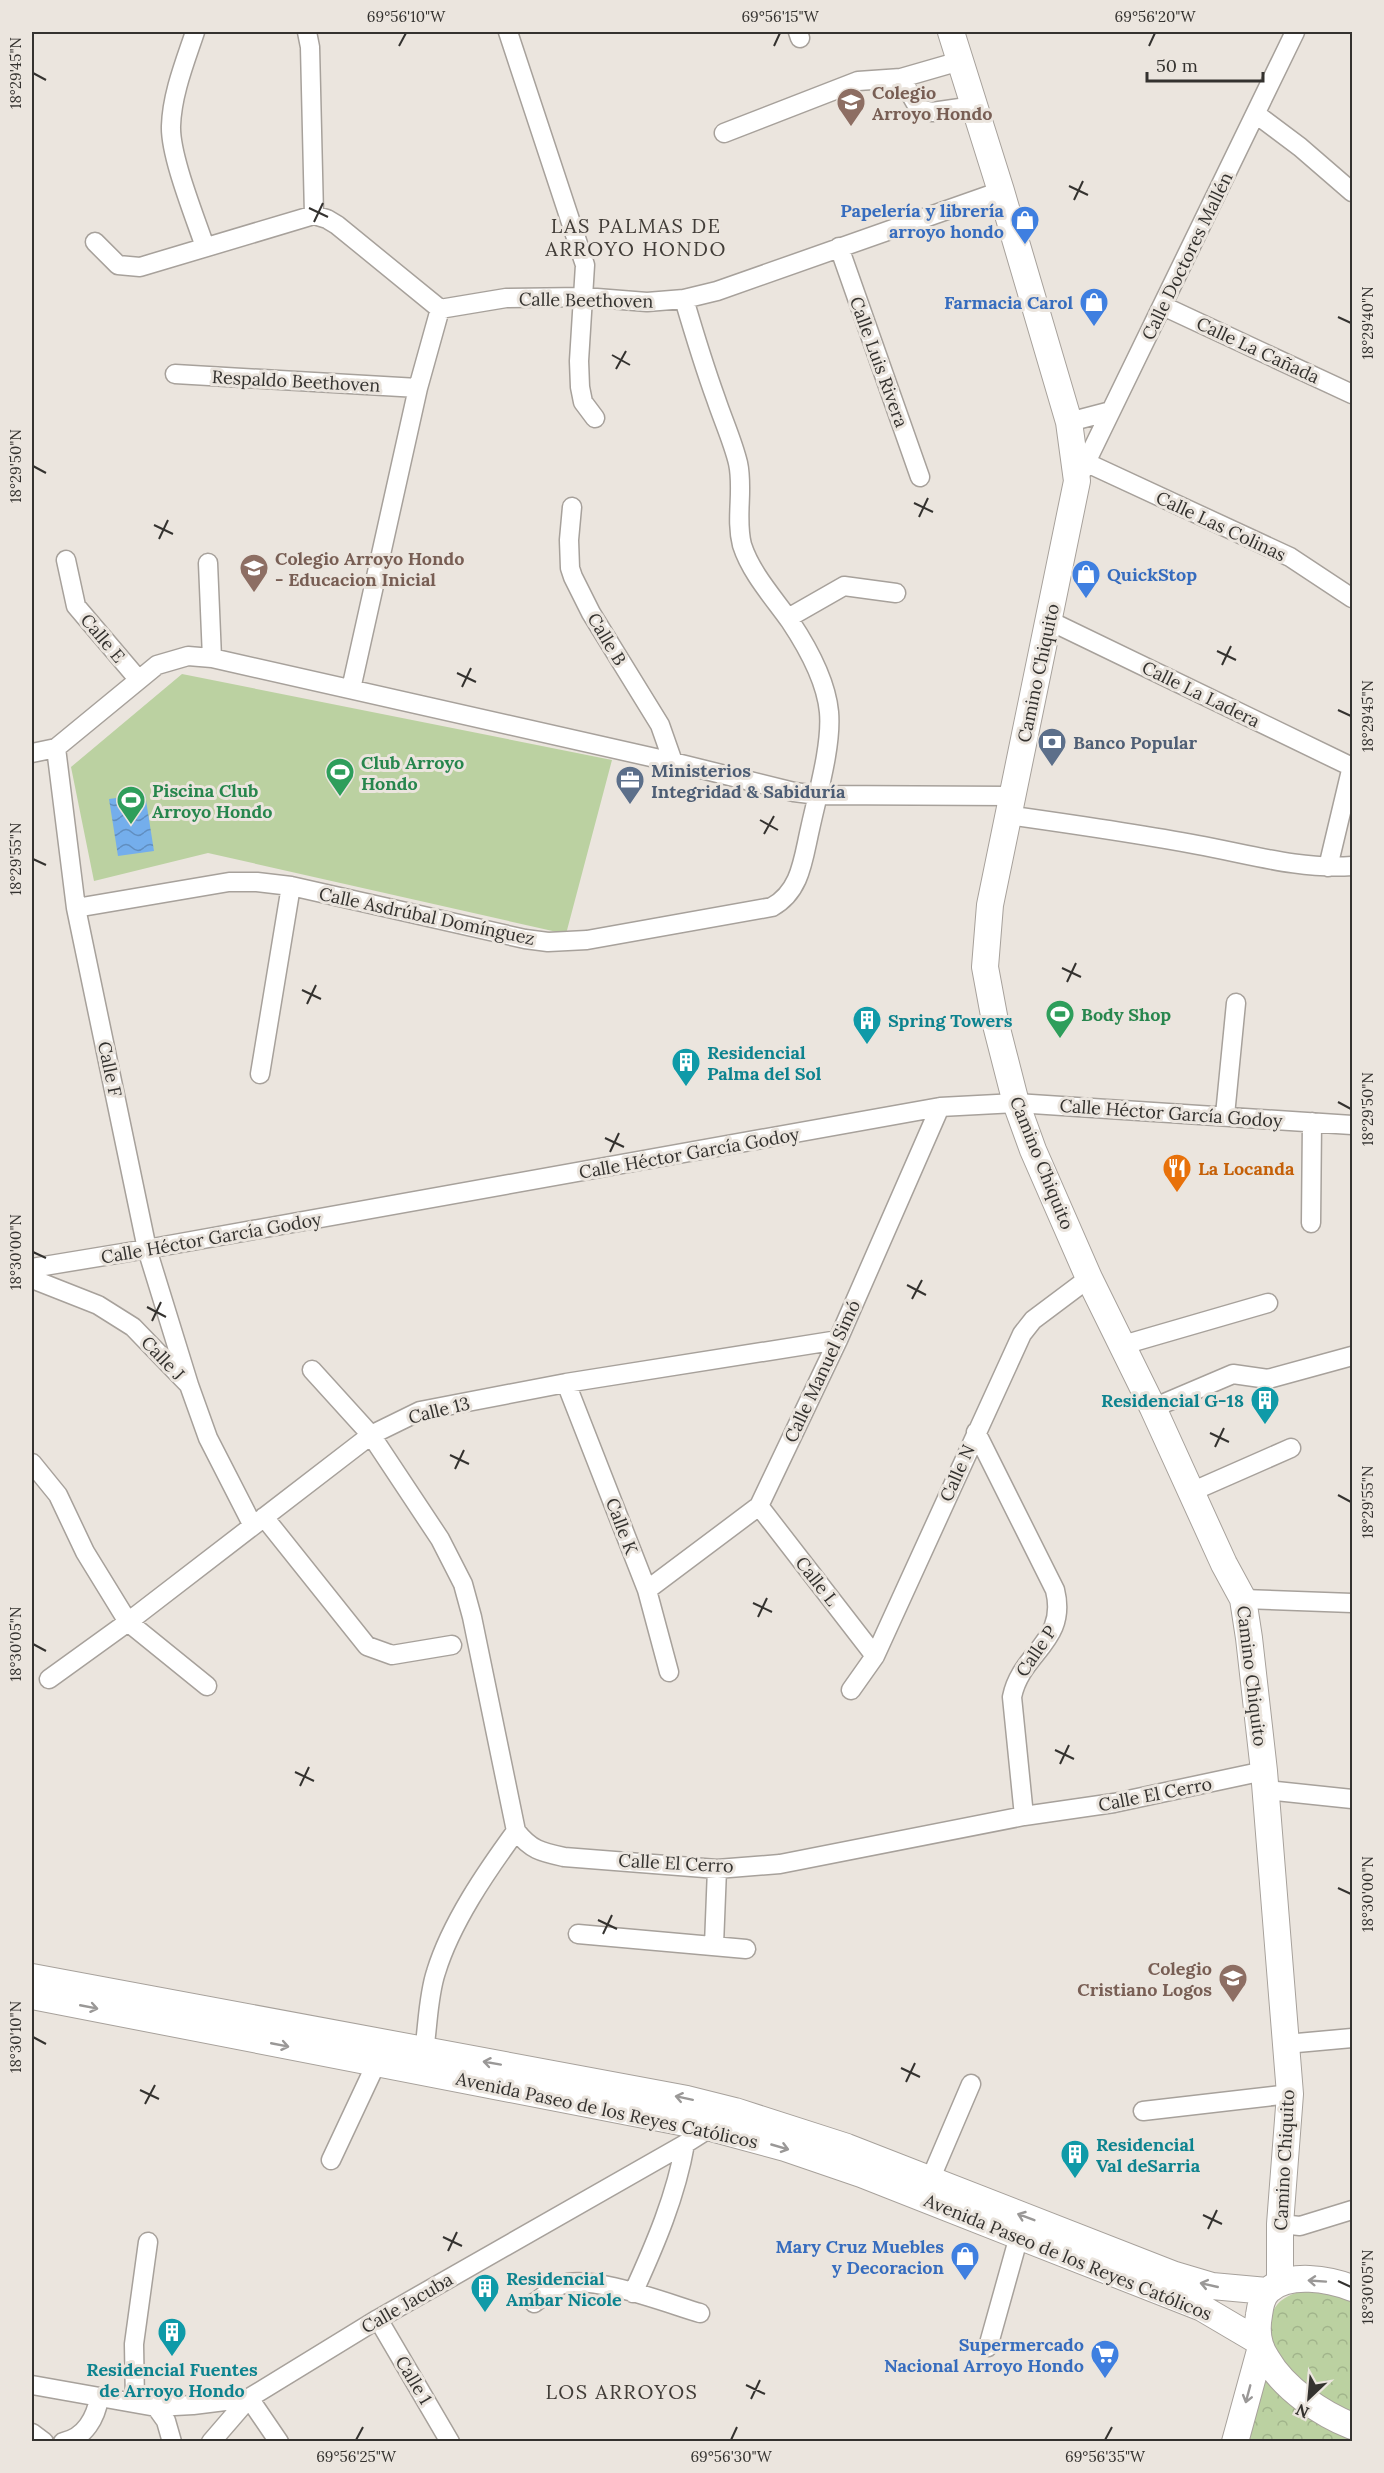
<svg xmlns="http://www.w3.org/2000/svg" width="1384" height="2473" viewBox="0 0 1384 2473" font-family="Lora,serif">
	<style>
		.grass { fill: #bbd1a1 }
		.park { fill: url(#park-crowns) }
		.water { fill: url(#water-waves) }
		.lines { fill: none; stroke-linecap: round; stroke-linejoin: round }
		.street-casing { stroke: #a7a19b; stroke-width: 21 }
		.secondary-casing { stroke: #a7a19b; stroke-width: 28 }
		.street { stroke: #fff; stroke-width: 18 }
		.secondary { stroke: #fff; stroke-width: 26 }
		.oneway { stroke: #9a9897 }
		.ticks { fill: none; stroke: #34322f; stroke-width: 2 }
		.labels { text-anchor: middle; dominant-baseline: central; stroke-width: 6; stroke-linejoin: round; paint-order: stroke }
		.education-label { font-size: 18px; font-weight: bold; fill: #785e54; stroke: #ebe5de; text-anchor: start }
		.shop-label { font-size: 18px; font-weight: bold; fill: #366cbe; stroke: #ebe5de; text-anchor: end }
		.street-label { font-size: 18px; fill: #34322f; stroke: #ebe5de }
		.service-label { font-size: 18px; font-weight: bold; fill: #4e5e75; stroke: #ebe5de; text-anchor: start }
		.leisure-label { font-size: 18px; font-weight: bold; fill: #27864d; stroke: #ebe5de; text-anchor: start }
		.culture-label { font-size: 18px; font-weight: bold; fill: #0d838f; stroke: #ebe5de; text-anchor: start }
		.food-label { font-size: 18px; font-weight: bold; fill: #c56008; stroke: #ebe5de; text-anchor: start }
		.neighbourhood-label { font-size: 20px; letter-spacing: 1.5px; fill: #413c37; stroke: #ebe5de }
		.neatline { fill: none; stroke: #34322f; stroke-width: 2 }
		.ticks-label { font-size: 15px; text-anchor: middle; fill: #34322f }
	</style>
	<defs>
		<pattern id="park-crowns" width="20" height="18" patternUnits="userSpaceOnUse" patternTransform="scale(1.5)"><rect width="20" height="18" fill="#bbd1a1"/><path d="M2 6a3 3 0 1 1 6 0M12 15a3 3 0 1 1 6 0" fill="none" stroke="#a1b48b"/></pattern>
		<pattern id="water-waves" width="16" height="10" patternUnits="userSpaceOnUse" patternTransform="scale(1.5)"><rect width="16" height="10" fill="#74aeec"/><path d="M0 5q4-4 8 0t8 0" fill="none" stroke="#608ec0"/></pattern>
	</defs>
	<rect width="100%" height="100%" fill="#ebe5de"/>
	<path class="grass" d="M182,674L612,760L566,934L208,853L94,881L71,767Z"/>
	<path class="park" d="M1307,2290L1352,2297V2418L1314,2394L1272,2354C1269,2318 1266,2299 1307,2290Z
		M1263,2381H1267L1304,2415L1352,2440V2442H1244Z"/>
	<path class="water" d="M145,794L154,851L118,856L109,799Z"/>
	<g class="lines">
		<g class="street-casing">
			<path id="street" d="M195,32C185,62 172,94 171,126C170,156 195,217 205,247
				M307,32L310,47L314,215
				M508,32L585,265L579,361L580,387L583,402L595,418
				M798,32L800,38
				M901,78L919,109L932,112L974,106
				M1256,114L1300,147L1352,192
				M724,133L858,81L901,78L960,61
				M95,242L118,265L140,267L314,215L327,219L337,225L440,309L506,298L584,297L647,302L684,299L717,291L1001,191
				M839,247L920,477
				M1163,306L1352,394
				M175,374L418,388
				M1069,422L1111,411
				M1085,462L1290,557L1352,598
				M1077,481L1295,32
				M572,507L569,540L570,568L573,577L591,613L660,725L673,762
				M66,560L76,606L138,679
				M208,563L212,658
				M788,618L844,586L896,593
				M1050,621L1352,767
				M351,689L418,388L440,309
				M56,748L76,908L147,1249L189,1385
				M32,753L56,748L157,665L188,656L212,658L673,762L794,792L818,795L1011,796
				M1007,815C1071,824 1135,833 1198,845C1248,854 1301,870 1352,866
				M1328,867L1352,766
				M76,908L229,882H257L291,886L525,939L548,942L587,940L772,907C801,891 803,859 810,829C817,796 832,746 829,712C826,680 808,648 790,621C773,597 751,573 742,545C735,518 744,490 738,463C733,442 723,420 716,399C704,366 694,333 684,299
				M260,1074L291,886
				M1225,1115L1236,1003
				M1311,1223L1312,1122
				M32,1268L147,1249L940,1107L1016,1103L1352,1125
				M32,1279L98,1305L133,1327L189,1385L208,1438L253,1526
				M1123,1345L1268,1303
				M312,1370L371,1435L440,1539L463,1584L472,1617L516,1831C531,1850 541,1852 564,1857L717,1869L780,1864L1024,1816L1114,1803L1264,1771
				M566,1383L647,1590L669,1672
				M1153,1408L1233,1374L1268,1379L1352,1356
				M976,1432L1055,1590C1068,1642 1021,1652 1012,1697L1024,1816
				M32,1463L58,1495L85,1552L128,1622L207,1686
				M1191,1492L1291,1448
				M759,1506L875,1656
				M264,1517L367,1646L392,1655L452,1645
				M647,1590L759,1506L838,1340L940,1107
				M1243,1599L1352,1603
				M49,1679L128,1622L371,1435L420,1411L566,1383L838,1340
				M851,1690L875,1656L1022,1334L1033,1320L1089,1278
				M1266,1790L1352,1799
				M578,1934L746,1949
				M714,1945L717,1869
				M1286,2044L1352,2038
				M424,2051C428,2025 428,1996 436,1972C451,1923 486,1872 516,1831
				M1143,2111L1290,2094
				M331,2160L376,2064
				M930,2180L971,2084
				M1280,2224L1300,2226L1352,2210
				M633,2293C655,2245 676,2196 685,2144
				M534,2303C542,2298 551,2289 561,2285C590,2273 669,2304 700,2313
				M378,2319L450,2442
				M988,2347L1019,2236
				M32,2385L156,2407L193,2405L249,2398L279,2442
				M135,2403L134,2344L148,2242
				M156,2407L166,2421L172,2442
				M32,2433L44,2442
				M63,2442C85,2438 96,2417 99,2398
				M211,2442L249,2398L378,2319L685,2144L715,2125"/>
		</g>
		<g class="secondary-casing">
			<path id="secondary" d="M951,32L1001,191L1069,422L1077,481L990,905L985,967L995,1021L1016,1103L1033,1150L1089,1278L1153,1408L1224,1564L1243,1599L1249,1638L1264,1771L1290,2094L1280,2224V2283
				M32,1977L687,2099L735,2111L847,2147L1175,2275L1212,2286L1267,2291
				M32,1996L711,2128L785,2148L861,2174L1202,2308L1258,2341
				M1352,2288C1329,2279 1289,2272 1269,2290C1262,2296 1260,2307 1259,2315C1256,2331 1258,2346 1267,2359C1284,2389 1322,2414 1352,2426
				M1235,2442L1261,2347"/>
		</g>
		<use href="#street" class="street"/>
		<use href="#secondary" class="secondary"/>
	</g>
	<defs><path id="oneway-shaft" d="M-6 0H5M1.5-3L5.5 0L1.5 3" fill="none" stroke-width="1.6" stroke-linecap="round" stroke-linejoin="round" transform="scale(1.5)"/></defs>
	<g class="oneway">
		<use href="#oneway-shaft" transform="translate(89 2007) rotate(11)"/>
		<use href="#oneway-shaft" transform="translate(280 2045) rotate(11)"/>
		<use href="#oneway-shaft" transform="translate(492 2063) rotate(-170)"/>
		<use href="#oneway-shaft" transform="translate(684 2098) rotate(-168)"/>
		<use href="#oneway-shaft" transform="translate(780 2147) rotate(16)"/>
		<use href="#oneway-shaft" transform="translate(1026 2217) rotate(-159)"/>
		<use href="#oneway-shaft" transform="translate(1317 2281) rotate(-176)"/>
		<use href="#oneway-shaft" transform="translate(1209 2285) rotate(-167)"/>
		<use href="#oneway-shaft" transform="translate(1248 2394) rotate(105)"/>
	</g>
	<path class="ticks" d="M399,46L406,33M774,46L780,33M1149,46L1155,33M33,73L46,80M1069,186L1088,195M1074,200L1083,181M309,208L328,217M314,222L323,203M1338,317L1351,323M612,355L630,365M616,369L626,351M33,466L46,473M914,503L933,512M919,517L928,498M154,525L173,534M159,539L168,520M1217,651L1236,660M1222,665L1231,646M457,673L476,682M462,687L471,668M1338,710L1351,716M760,820L778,830M764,834L774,816M33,859L46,865M1062,968L1081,977M1067,982L1076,963M302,990L321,999M307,1004L316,985M1338,1102L1351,1109M605,1138L624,1147M610,1152L619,1133M33,1252L46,1258M907,1285L926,1295M912,1299L922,1280M147,1307L166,1317M152,1321L161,1302M1210,1433L1229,1442M1215,1447L1224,1428M450,1455L469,1464M455,1469L464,1450M1338,1495L1351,1502M753,1603L772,1612M758,1617L767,1598M33,1644L46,1651M1055,1750L1074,1759M1060,1764L1069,1745M295,1772L314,1781M300,1786L309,1767M1338,1888L1351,1894M598,1920L617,1929M603,1934L612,1915M33,2037L46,2044M901,2068L920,2077M906,2082L915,2063M140,2090L159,2099M145,2104L155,2085M1203,2215L1222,2224M1208,2229L1217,2210M443,2237L462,2246M448,2251L457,2232M1338,2281L1351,2287M746,2385L765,2394M751,2399L760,2380M356,2440L363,2427M731,2440L737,2427M1105,2440L1112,2427"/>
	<defs>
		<g id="school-pin" transform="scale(1.5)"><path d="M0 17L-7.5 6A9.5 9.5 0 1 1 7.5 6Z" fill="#8d6e63" stroke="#ebe5de"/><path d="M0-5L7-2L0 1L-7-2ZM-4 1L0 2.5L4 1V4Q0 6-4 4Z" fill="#fff"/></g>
		<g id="shop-pin" transform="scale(1.5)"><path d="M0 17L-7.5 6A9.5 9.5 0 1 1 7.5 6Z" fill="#3f7fe0" stroke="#ebe5de"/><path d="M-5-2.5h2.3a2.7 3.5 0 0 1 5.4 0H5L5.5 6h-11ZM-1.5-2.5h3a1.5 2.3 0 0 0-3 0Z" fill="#fff"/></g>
		<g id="bank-pin" transform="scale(1.5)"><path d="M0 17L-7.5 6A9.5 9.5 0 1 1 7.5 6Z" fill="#5c6f8a" stroke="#ebe5de"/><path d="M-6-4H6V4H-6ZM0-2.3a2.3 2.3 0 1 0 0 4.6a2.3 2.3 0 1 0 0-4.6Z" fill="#fff"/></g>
		<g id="stadium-pin" transform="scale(1.5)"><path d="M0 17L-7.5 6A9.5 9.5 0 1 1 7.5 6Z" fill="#2e9e5b" stroke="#ebe5de"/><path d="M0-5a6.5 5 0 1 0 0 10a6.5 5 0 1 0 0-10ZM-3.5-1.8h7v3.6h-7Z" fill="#fff"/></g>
		<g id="office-pin" transform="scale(1.5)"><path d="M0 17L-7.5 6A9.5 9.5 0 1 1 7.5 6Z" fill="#5c6f8a" stroke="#ebe5de"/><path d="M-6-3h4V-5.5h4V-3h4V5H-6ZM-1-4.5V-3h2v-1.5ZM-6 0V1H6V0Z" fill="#fff"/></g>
		<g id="building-pin" transform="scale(1.5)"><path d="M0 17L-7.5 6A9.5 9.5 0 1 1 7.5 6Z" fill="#0f9aa8" stroke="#ebe5de"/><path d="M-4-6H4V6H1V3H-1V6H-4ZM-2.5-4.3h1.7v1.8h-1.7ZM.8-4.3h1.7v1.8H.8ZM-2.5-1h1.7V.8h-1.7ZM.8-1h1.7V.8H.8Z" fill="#fff"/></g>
		<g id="restaurant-pin" transform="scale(1.5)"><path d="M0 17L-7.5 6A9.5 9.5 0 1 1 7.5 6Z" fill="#e8710a" stroke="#ebe5de"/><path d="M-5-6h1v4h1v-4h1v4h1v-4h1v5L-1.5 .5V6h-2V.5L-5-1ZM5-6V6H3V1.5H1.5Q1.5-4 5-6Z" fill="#fff"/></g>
		<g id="supermarket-pin" transform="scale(1.5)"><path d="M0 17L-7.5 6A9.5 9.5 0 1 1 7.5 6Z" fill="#3f7fe0" stroke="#ebe5de"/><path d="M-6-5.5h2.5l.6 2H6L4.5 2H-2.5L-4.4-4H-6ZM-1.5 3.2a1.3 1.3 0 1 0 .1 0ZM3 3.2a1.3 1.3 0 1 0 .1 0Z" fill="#fff"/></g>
	</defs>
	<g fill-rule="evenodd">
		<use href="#school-pin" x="851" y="102"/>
		<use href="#shop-pin" x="1025" y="220"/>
		<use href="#shop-pin" x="1094" y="302"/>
		<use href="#school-pin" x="254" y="568"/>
		<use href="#shop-pin" x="1086" y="574"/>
		<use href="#bank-pin" x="1052" y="742"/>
		<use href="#stadium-pin" x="340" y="772"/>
		<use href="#office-pin" x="630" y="780"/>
		<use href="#stadium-pin" x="131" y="800"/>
		<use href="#stadium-pin" x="1060" y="1014"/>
		<use href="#building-pin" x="867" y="1020"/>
		<use href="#building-pin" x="686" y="1062"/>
		<use href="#restaurant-pin" x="1177" y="1168"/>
		<use href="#building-pin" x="1265" y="1400"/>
		<use href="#school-pin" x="1233" y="1978"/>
		<use href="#building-pin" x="1075" y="2154"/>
		<use href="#shop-pin" x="965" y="2256"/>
		<use href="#building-pin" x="485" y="2288"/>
		<use href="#building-pin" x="172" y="2332"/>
		<use href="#supermarket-pin" x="1105" y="2354"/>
	</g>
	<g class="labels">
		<g class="education-label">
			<text x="872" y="92">Colegio<tspan x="872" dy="21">Arroyo Hondo</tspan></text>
			<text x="275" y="558">Colegio Arroyo Hondo<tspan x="275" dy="21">- Educacion Inicial</tspan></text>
			<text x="1212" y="1968" text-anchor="end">Colegio<tspan x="1212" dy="21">Cristiano Logos</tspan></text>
		</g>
		<g class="shop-label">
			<text x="1004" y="210">Papelería y librería<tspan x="1004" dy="21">arroyo hondo</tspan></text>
			<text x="1073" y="302">Farmacia Carol</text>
			<text x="1107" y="574" text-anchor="start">QuickStop</text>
			<text x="944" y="2246">Mary Cruz Muebles<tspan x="944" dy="21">y Decoracion</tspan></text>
			<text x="1084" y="2344">Supermercado<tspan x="1084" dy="21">Nacional Arroyo Hondo</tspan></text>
		</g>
		<g class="street-label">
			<text transform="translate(1187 256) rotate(-64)">Calle Doctores Mallén</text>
			<text transform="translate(586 300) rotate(1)">Calle Beethoven</text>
			<text transform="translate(1258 350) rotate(25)">Calle La Cañada</text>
			<text transform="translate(879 362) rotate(70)">Calle Luis Rivera</text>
			<text transform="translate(296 381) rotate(3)">Respaldo Beethoven</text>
			<text transform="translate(1221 526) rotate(25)">Calle Las Colinas</text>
			<text transform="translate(103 638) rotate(50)">Calle E</text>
			<text transform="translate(607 639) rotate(59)">Calle B</text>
			<text transform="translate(1038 673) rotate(-78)">Camino Chiquito</text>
			<text transform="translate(1201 694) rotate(26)">Calle La Ladera</text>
			<text transform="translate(427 916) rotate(12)">Calle Asdrúbal Domínguez</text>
			<text transform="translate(110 1069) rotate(78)">Calle F</text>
			<text transform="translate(1171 1113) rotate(4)">Calle Héctor García Godoy</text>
			<text transform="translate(689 1153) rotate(-10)">Calle Héctor García Godoy</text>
			<text transform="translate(1042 1163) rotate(68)">Camino Chiquito</text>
			<text transform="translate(211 1238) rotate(-10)">Calle Héctor García Godoy</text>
			<text transform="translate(163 1358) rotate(46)">Calle J</text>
			<text transform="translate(822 1371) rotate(-65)">Calle Manuel Simó</text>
			<text transform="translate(439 1410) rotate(-14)">Calle 13</text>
			<text transform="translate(957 1473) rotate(-66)">Calle N</text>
			<text transform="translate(622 1526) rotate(69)">Calle K</text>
			<text transform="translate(817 1581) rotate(52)">Calle L</text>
			<text transform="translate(1036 1651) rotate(-56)">Calle P</text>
			<text transform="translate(1252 1676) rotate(83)">Camino Chiquito</text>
			<text transform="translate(1155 1794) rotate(-11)">Calle El Cerro</text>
			<text transform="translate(676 1863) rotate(3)">Calle El Cerro</text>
			<text transform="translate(607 2110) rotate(12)">Avenida Paseo de los Reyes Católicos</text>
			<text transform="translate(1284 2160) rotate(-87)">Camino Chiquito</text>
			<text transform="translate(1068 2257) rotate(22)">Avenida Paseo de los Reyes Católicos</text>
			<text transform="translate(407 2303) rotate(-30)">Calle Jacuba</text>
			<text transform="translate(414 2380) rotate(59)">Calle 1</text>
		</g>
		<g class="service-label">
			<text x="1073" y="742">Banco Popular</text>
			<text x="651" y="770">Ministerios<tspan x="651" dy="21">Integridad &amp; Sabiduría</tspan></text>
		</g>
		<g class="leisure-label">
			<text x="361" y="762">Club Arroyo<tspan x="361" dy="21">Hondo</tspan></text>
			<text x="152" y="790">Piscina Club<tspan x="152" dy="21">Arroyo Hondo</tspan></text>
			<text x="1081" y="1014">Body Shop</text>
		</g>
		<g class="culture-label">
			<text x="888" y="1020">Spring Towers</text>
			<text x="707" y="1052">Residencial<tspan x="707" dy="21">Palma del Sol</tspan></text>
			<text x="1244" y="1400" text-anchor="end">Residencial G-18</text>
			<text x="1096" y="2144">Residencial<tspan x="1096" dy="21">Val deSarria</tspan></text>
			<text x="506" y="2278">Residencial<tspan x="506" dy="21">Ambar Nicole</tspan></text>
			<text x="172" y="2369" text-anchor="middle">Residencial Fuentes<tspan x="172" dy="21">de Arroyo Hondo</tspan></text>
		</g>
		<g class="food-label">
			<text x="1198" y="1168">La Locanda</text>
		</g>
		<g class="neighbourhood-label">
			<text x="636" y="225">LAS PALMAS DE<tspan x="636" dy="23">ARROYO HONDO</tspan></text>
			<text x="622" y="2391">LOS ARROYOS</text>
		</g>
	</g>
	<rect width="1384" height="2473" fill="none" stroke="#ebe5de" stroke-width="66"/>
	<g transform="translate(1309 2398) rotate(206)" stroke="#ebe5de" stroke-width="4.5" paint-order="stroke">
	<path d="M0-4.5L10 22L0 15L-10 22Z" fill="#34322f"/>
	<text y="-9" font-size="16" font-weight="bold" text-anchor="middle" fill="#34322f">N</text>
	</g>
	<path d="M1147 72v9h116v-9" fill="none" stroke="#34322f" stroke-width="3"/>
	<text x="1156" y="72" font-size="18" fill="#34322f" stroke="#ebe5de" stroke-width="4.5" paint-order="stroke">50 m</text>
	<rect x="33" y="33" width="1318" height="2407" class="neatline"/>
	<g class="ticks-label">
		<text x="406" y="22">69°56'10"W</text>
		<text x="780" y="22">69°56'15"W</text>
		<text x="1155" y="22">69°56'20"W</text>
		<text transform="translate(16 73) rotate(-90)" y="5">18°29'45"N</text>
		<text transform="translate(1368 323) rotate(-90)" y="5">18°29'40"N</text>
		<text transform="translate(16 466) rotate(-90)" y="5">18°29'50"N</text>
		<text transform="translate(1368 716) rotate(-90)" y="5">18°29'45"N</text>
		<text transform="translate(16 859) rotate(-90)" y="5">18°29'55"N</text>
		<text transform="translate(1368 1109) rotate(-90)" y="5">18°29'50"N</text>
		<text transform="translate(16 1252) rotate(-90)" y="5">18°30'00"N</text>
		<text transform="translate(1368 1502) rotate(-90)" y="5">18°29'55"N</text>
		<text transform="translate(16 1644) rotate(-90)" y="5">18°30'05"N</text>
		<text transform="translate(1368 1894) rotate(-90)" y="5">18°30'00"N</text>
		<text transform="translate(16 2037) rotate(-90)" y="5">18°30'10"N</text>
		<text transform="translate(1368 2287) rotate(-90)" y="5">18°30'05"N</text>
		<text x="356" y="2462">69°56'25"W</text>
		<text x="731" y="2462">69°56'30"W</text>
		<text x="1105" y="2462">69°56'35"W</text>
	</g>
</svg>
